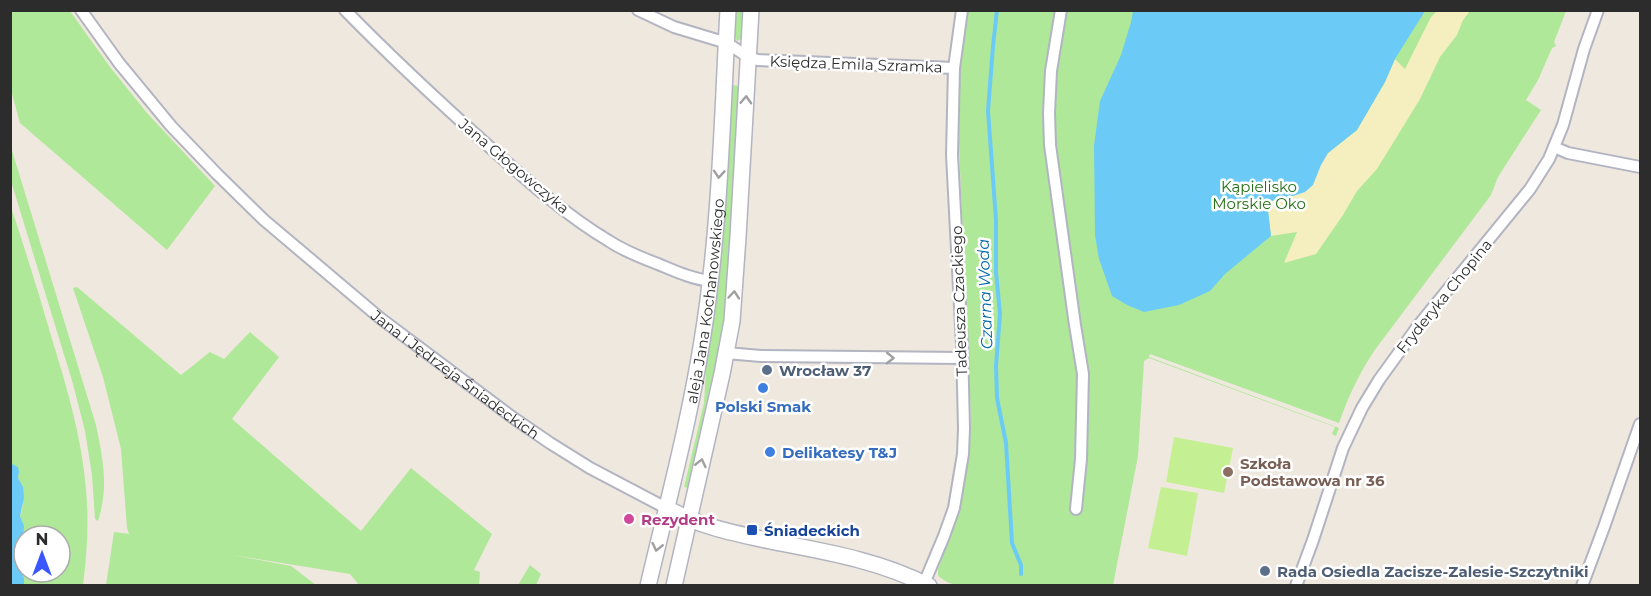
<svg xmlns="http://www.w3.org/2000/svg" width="1651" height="596" viewBox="0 0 1651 596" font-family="Montserrat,sans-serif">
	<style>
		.green { fill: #afe898; fill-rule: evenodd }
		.sand { fill: #f5efc0 }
		.pitch { fill: #c4f093 }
		.water { fill: #6bcbf6 }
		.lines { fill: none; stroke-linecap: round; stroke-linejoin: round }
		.stream { stroke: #6bcbf6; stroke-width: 4 }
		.street-casing { stroke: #b2b4c1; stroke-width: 14 }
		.secondary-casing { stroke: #b2b4c1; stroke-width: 18 }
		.street { stroke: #fff; stroke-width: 10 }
		.secondary { stroke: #fff; stroke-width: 15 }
		.oneway { stroke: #a0a0a0 }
		.service-dot { fill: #5c6f8a; stroke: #fff; stroke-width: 2 }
		.shop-dot { fill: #3f7fe0; stroke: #fff; stroke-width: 2 }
		.education-dot { fill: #8d6e63; stroke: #fff; stroke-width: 2 }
		.hotel-dot { fill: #d1479c; stroke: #fff; stroke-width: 2 }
		.transit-dot { fill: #1a4fb4; stroke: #fff; stroke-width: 2 }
		.labels { text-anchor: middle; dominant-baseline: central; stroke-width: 5; stroke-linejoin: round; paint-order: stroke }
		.street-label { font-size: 15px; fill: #2c2c2c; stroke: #fff }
		.park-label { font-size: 15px; fill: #257016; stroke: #fff }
		.service-label { font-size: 15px; font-weight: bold; fill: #4e5e75; stroke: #fff; text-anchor: start }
		.shop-label { font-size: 15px; font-weight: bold; fill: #366cbe; stroke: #fff }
		.education-label { font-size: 15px; font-weight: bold; fill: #785e54; stroke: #fff; text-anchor: start }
		.hotel-label { font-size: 15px; font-weight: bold; fill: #b23c85; stroke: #fff; text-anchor: start }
		.transit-label { font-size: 15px; font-weight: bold; fill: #164399; stroke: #fff; text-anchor: start }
		.water-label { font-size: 16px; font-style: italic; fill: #0568a8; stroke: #fff }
	</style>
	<rect width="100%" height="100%" fill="#efe8de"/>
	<path class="green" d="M11,10L70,11L110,67L147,113L215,186L167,250L20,123L11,90Z
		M735,11H744L741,39L737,41L734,36Z
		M967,11H1566L1554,42L1556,46L1552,48L1538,80L1526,100L1541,110L1498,177L1491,195L1374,351C1359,374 1348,397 1339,423L1150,354L1149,357L1339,428L1336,436L1332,434L1335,427L1149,358L1144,361L1138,456L1113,585H955L947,582L938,576V569L954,526L962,496L967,469L971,420L959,145L960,63Z
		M731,85L740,86L726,302C719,365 703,426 689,488L684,487L704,403L707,353Z
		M10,144L96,425C103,460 109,486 98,521L95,519L92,475L85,431L73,384L11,181Z
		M10,204C25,249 39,294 52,339C67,388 82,438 86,490C89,522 87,554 83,585H24C23,577 19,574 18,567C17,562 22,559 22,554C24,541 24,528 20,516C25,504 24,489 18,478L19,472L10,463ZM24,536H60V572H24Z
		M77,287L181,375L210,352L224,359L250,332L279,357L232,419L361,531L411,468L492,534L474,570L480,572L479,585H359L350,574L232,555L291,566L316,585H106L114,532L129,534L127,528L121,449L103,377L73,288Z
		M530,565L541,574L536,585H518Z"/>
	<path class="sand" d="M1437,11H1470L1463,20L1457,35L1440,57L1420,99L1377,169L1357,191L1343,215L1316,254L1284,263L1297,232L1271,236L1267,202L1293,196L1316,176L1321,164L1328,153L1357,130L1385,82L1395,59L1405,69L1431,17Z"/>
	<path class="pitch" d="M1174,437L1233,448L1224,493L1166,482Z
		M1161,487L1198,493L1187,556L1148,548Z"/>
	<path class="water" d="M1133,11H1425L1395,59L1385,82L1357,130L1328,153L1321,165L1313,185L1305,192L1293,196L1267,202L1271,236L1225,274L1210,291L1179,305L1144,312L1127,305L1112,296L1099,259L1095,235L1094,146L1100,101L1121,55L1131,22Z
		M10,463L18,467L19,472L18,478L23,487L24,498L20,516L24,526L22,548L23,556L18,564L24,578V585H11Z"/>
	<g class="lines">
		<path class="stream" d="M997,10L993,46L988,111L996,220V272L1000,314L996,366L997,398L1006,443L1012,543L1021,565V574"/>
		<g class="street-casing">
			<g id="street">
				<path id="s1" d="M81,10L119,63L171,126L217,174L264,220L380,318L512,417L550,443L590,468L666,508"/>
				<path d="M345,10C390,56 436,99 484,142C522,176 565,215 609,241C624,251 642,258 658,264C675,271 692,279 710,281"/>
				<path d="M638,10L674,27L727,43L748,57L758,60L954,68"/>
				<path d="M1061,10L1051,71L1049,113L1050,145L1075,325L1083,374L1081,459L1076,509"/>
				<path d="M1554,147L1568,153L1640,167"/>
				<path d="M726,353L761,356L962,358"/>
				<path d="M923,586L944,536L954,508L963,454L964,428L962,345L952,155L954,68L962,10"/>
				<path d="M1296,586L1313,540L1343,448L1362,408L1379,380L1418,326L1530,189L1549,159L1563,125L1584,49L1598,10"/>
				<path d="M1582,586L1604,527L1640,424"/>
			</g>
		</g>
		<g class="secondary-casing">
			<g id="secondary">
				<path d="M666,508C704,528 734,533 775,542C827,552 881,561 929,586"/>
				<path id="s2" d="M648,586C667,505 689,423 702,341C720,232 722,121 728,10"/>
				<path d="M674,586L722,374L732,321L738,237L751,10"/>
			</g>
		</g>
		<use href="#street" class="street"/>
		<use href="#secondary" class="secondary"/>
	</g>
	<defs><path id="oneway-chevron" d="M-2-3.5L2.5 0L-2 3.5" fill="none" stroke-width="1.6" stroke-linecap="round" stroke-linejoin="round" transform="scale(1.5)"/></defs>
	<g class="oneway">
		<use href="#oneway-chevron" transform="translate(746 100) rotate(-87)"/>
		<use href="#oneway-chevron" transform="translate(719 174) rotate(94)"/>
		<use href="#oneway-chevron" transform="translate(734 295) rotate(-85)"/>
		<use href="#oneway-chevron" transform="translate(890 358) rotate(1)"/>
		<use href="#oneway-chevron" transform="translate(701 463) rotate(-77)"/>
		<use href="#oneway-chevron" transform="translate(657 547) rotate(103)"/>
	</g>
	<g class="service-dot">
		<circle cx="767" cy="370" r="6"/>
		<circle cx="1265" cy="571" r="6"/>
	</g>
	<g class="shop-dot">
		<circle cx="763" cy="388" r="6"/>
		<circle cx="770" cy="452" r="6"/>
	</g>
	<circle class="education-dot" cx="1228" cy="472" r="6"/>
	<circle class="hotel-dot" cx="629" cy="519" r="6"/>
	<rect class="transit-dot" x="746" y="524" width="12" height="12" rx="3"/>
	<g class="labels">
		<g class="street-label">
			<text transform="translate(856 64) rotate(2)">Księdza Emila Szramka</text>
			<text transform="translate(514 166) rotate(40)">Jana Głogowczyka</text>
			<text transform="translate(1444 296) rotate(-51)">Fryderyka Chopina</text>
			<text stroke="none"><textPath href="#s2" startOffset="291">aleja Jana Kochanowskiego</textPath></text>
			<text transform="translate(959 301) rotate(-92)">Tadeusza Czackiego</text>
			<text stroke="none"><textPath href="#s1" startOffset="525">Jana i Jędrzeja Śniadeckich</textPath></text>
		</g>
		<g class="park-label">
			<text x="1259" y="186">Kąpielisko<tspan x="1259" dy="17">Morskie Oko</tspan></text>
		</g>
		<g class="service-label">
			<text x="779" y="370">Wrocław 37</text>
			<text x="1277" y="571">Rada Osiedla Zacisze-Zalesie-Szczytniki</text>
		</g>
		<g class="shop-label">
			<text x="763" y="406">Polski Smak</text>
			<text x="782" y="452" text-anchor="start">Delikatesy T&amp;J</text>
		</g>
		<g class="education-label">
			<text x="1240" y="463">Szkoła<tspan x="1240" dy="17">Podstawowa nr 36</tspan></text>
		</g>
		<g class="hotel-label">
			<text x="641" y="519">Rezydent</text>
		</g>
		<g class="transit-label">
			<text x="764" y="530">Śniadeckich</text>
		</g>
		<g class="water-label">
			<text transform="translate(985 294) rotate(-92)">Czarna Woda</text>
		</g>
	</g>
	<rect width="1651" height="596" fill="none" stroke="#2c2c2c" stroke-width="24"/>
	<g transform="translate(42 554)"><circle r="28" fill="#ffffff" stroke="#ababab" stroke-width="1.5"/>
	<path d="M0-4.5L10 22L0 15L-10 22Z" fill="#3b56ff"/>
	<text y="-9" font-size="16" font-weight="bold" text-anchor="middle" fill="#2c2c2c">N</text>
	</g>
</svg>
